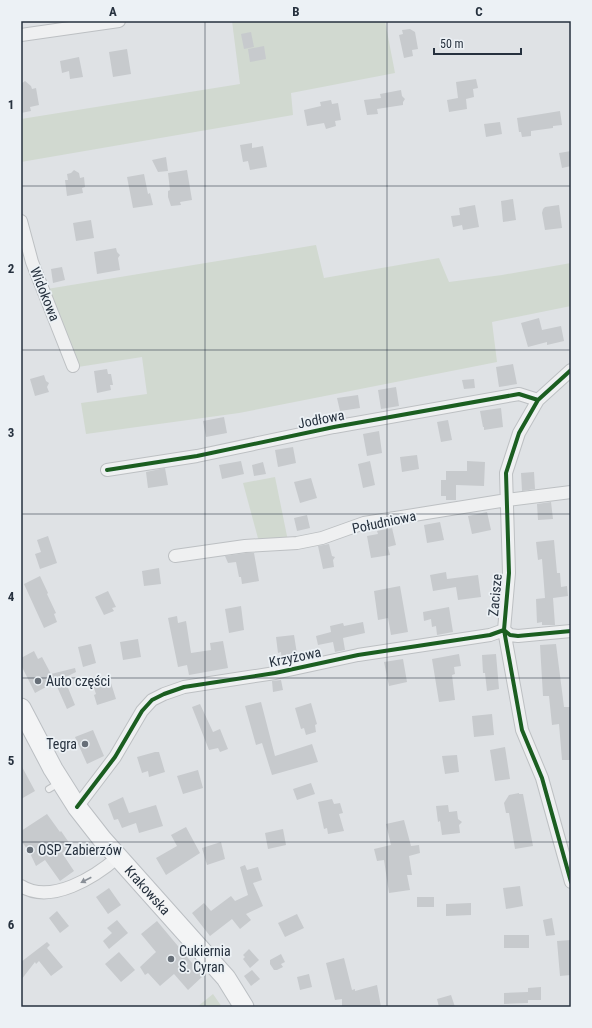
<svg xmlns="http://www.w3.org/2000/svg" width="592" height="1028" viewBox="0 0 592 1028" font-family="'Roboto Condensed',sans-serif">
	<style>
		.green { fill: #d1d9d0 }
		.building { fill: #c7cacd }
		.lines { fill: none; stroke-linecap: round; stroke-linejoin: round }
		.service-casing { stroke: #bdc0c3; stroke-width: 8 }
		.minor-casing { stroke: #bdc0c3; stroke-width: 14 }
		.primary-casing { stroke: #bbbfc3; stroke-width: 21 }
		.service { stroke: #eff0f1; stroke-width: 6 }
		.minor { stroke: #eff0f1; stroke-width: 12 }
		.primary { stroke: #f3f4f5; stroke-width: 19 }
		.cycleway-casing { stroke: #ecf1f5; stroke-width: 6 }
		.cycleway { stroke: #1b5e20; stroke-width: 4 }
		.oneway { fill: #8a9098 }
		.grid { fill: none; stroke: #26313e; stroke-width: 1; stroke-opacity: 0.55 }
		.poi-dot { fill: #676f78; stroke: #ecf1f5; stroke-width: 1.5 }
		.labels { text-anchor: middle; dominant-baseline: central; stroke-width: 3.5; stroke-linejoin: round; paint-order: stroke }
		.street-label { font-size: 14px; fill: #26313e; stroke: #ecf1f5 }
		.poi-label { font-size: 14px; fill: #26313e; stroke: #ecf1f5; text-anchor: start }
		.neatline { fill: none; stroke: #26313e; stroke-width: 1.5 }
		.grid-label { font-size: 13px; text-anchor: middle; font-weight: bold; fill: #26313e }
	</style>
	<rect width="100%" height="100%" fill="#dfe2e5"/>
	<path class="green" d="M232,21H385L395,73L291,93L293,115L21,162V119L240,84Z
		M316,245L324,278L439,258L449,282L502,275L571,263V306L492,322L497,362L239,413L86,434L81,403L147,394L142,357L78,367L47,289Z
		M275,477L288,541L259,542L243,483Z
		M213,994L222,1007H197Z"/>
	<path class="building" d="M410,29L415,32L418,49L412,50L413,56L404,58L399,35L403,34L402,30Z
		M251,32L254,47L244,49L241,34Z
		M264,46L266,59L250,62L248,49Z
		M127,49L131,74L113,77L109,52Z
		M79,57L83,77L70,79L69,71L62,73L60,61Z
		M476,79L478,88L473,89L474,97L466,99L467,109L449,112L447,100L458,98L456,82Z
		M25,81L31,86L32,89L36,88L39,105L30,107L31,111L21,113V84Z
		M401,90L402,96L405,99L403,102V105L377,109L378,114L367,115L364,100L381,98L380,94Z
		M331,100L332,104L338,103L341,120L335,121L336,126L326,129L324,123L307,126L304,110L321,106L320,102Z
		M560,111L562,125L553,126V128L531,131V136L522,137L521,132H519L517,118Z
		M500,122L502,134L486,137L484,124Z
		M252,143V148L263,146L267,167L250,170L248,161L243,162L240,145Z
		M571,151V166L562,168L559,153Z
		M166,157L168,171L158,172L152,160Z
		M74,170L79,173L80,178L84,177L85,187L82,188L83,193L67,196L65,180H68L67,174L71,173Z
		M187,170L192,200L180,202L181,205L171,206L168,197V191L170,190L168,173Z
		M144,174L148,194L150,193L153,205L133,208L127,177Z
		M513,199L516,220L503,222L501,201Z
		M475,205L479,227L463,230L462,225L453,227L451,216L460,215L459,208Z
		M559,205L562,228L545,230L542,213L543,209L545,207Z
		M91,220L94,238L76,241L73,223Z
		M116,248L117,252L120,255L118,258L120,270L97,274L94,252Z
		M62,267L65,280L53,283L51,269Z
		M539,318L542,330L561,326L564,341L547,345V342L528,347L521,323Z
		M513,364L517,384L499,387L496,367Z
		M107,369L108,374H111L113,385H110L111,390L97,393L94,371Z
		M44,375L46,381L49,383L47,387L49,392L35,396L30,379Z
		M474,379L475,388L464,389L462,380Z
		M396,387L399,406L381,409L378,390Z
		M358,395L360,408L340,411L337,398Z
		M501,408L503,427L484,430V427H483L480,411Z
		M224,417L227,433L206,437L203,421Z
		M448,420L452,440L441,442L437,422Z
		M379,431L382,453L367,456L363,434Z
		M293,447L296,463L278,467L275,450Z
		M417,455L419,469L402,472L400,457Z
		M241,461L244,474L222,479L219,465Z
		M370,461L375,485L363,488L358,464Z
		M467,461L485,462L484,486L456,485V500H446V496H441V480H446V471H467Z
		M263,462L266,474L254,476L252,465Z
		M165,468L168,485L148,488L146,472Z
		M534,472L535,489L522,491L521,473Z
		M311,478L317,498L300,503L294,482Z
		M551,502L553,519L538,520L537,504Z
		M487,512L491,530L472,534L468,516Z
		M307,515L310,528L297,531L294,518Z
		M440,522L444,540L427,543L424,525Z
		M392,528L396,545L388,547L390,555L371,558L367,536L378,534L377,531Z
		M48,536L57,563L40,569L35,554L41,552L37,540Z
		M554,540L557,573H560L561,587L567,586L568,596L553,598L555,625H542V622L537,623L536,599L545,598L542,559L538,560L536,542Z
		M329,544L332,556L335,557L333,560L334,567L323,569L318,546Z
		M246,553H254L259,581L242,584L241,577H239L236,562L228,563L225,556Z
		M159,568L161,584L144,586L142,571Z
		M446,572L447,579L478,575L481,597L458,600L456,587L433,591L430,575Z
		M40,576L48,593L47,594L56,613L54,614L57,622L44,628L24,584Z
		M400,586L408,632L391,635L388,618L378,620L374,591Z
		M108,591L116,607L112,608L114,611L104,615L95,597Z
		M241,606L244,630L229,633L225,609Z
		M449,607L453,632L437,635L436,626L432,627L431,619L424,621L423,612Z
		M177,616L178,623L186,621L191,653L211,650L210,643L223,641L228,668L189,675L187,665L178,667L168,618Z
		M363,622L365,633L343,638L345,650L335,652L333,642L318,645L316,636L331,632L330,626L343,623L344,626Z
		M294,635L298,660L282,664L281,652L278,653L276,637Z
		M138,639L141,657L123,660L120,642Z
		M91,644L96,663L83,667L78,647Z
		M556,644L564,707H571V760H562L559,724L552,725L549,696H543L540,645Z
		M34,651L38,659L42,657L51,674L75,668L76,672L64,678L75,705L67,709L55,682L35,693L21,665V658Z
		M459,654L461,666L454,667L455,674L452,675L455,700L439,702L432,659Z
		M496,654L499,689L487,691L485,673H483L482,655Z
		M403,659L407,682L389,686L384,662Z
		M110,680L116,699L97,705L94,695L96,694L93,685Z
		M281,680L283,690L273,692L272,681Z
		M261,702L275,756L312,744L318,762L272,775L262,743L256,745L245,706Z
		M311,703L317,724L315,725L316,732L306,735L304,728L301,729L295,708Z
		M200,704L213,732L220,729L228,749L220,752L218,748L209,750L192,707Z
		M492,714L494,735L474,737L472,716Z
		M93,730L104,756L87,764L75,737Z
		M505,747L510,779L495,781L490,750Z
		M155,752H159L165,772L149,777L148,771L142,773L137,757Z
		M457,755L459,772L445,774L442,756Z
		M21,765L35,791L21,799Z
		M198,770L203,788L183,794L177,776Z
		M311,783L315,794L297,800L293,789Z
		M519,793V794H523L533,846L515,849L509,813H506L504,803L509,795Z
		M123,797L129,813L156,805L163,826L139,833L136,823L122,828L118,819L114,820L108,804Z
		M332,799L334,804L340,803L343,813L339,814L344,831L328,834L327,828L324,829L318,802Z
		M448,805L449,812L457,811L458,819L462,822L459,825L460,833L442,835L440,821L438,822L436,806Z
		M47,814L60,832L61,831L72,847L62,853L74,871L60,881L45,860L36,866L29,851L21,841V831Z
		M404,820L411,846L419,845L420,853L409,856L412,875H407L410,890L389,893L384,860L377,861L374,849L391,845L386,824Z
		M186,827L200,853L166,875L156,858L177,846L171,835Z
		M283,829L286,845L268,849L265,833Z
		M221,842L225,859L207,865L202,848Z
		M245,865L247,870L258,867L262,880L253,883L263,906L246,914L251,920L240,929L232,919L210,936L192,913L204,903L211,911L231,896L235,901L248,895L240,867Z
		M520,886L523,906L506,909L503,888Z
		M109,888L121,905L108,914L96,897Z
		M417,897H434V907H417Z
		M471,903V915L446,916V904Z
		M57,911L69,926L60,933L49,918Z
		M297,914L304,928L285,937L278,923Z
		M552,918L555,935L546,936L543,920Z
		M117,920L128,933L109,949L103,941L112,933L107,928Z
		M157,921L203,976L188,990L174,974L160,986L148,973L145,975L140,967L156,952L141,934Z
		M504,935H529V948H504Z
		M571,940V975L560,976L557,941Z
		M47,942L50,945L47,948L63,967L51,976L39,961L36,964L35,962L21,980V962Z
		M249,949L259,960L250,968L243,959L245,957L243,955Z
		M119,952L135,970L121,982L105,964Z
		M281,954L285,962L281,964L283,967L277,970H274L270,964V960Z
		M344,958L352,990L355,989V991L377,985L381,1007H342V999L335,1000L326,963Z
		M252,970L260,979L251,986L244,976Z
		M309,974L312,987L300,990L297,977Z
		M541,987V1000H528V1003L504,1004V993L528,992V995V988Z
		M451,995L455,1007H439L437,999Z"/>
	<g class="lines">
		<g class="service-casing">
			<path id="service" d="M49,789L59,783"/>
		</g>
		<g class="minor-casing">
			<path id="minor" d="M21,35L119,21
				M21,221L32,262L73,366
				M571,370L538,400L519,433L506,473L509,573L504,630L522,730L542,778L571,882
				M107,470L197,456L334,427L519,394L538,400
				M175,556L245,546L297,543L322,538L364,523L507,500L571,492
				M77,807L115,757L142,711L152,700L164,694L184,687L275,673L358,655L490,635L504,630L510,635L518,636L571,631
				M21,886C51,905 95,877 118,857"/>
		</g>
		<g class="primary-casing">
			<g id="primary">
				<path id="s1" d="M21,708L53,769L77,807L102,839L226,978L244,1007"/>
			</g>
		</g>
		<use href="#service" class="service"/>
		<use href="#minor" class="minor"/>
		<use href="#primary" class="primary"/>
		<g class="cycleway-casing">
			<path id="cycleway" d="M571,370L538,400L519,433L506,473L509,573L504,630L522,730L542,778L571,882
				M107,470L197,456L334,427L519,394L538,400
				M77,807L115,757L142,711L152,700L164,694L184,687L275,673L358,655L490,635L504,630L510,635L518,636L571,631"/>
		</g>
		<use href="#cycleway" class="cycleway"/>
	</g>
	<defs><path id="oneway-solid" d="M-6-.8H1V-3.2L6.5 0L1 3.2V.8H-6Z"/></defs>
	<use class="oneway" href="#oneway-solid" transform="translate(86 880) rotate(153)"/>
	<path class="grid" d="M205,21V1007M387,21V1007M21,186H571M21,350H571M21,514H571M21,678H571M21,842H571"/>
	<g class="poi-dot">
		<circle cx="38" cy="681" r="4"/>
		<circle cx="85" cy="744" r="4"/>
		<circle cx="30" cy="850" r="4"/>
		<circle cx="171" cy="959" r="4"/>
	</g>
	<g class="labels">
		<g class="street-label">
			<text transform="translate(45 294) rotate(68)">Widokowa</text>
			<text transform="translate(321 419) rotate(-11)">Jodłowa</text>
			<text transform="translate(384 522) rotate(-12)">Południowa</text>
			<text transform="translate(495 595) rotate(-85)">Zacisze</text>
			<text transform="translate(295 657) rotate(-12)">Krzyżowa</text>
			<text stroke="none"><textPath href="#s1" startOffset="223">Krakowska</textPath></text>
		</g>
		<g class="poi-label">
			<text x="46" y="681">Auto części</text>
			<text x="77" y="744" text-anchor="end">Tegra</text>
			<text x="38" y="850">OSP Zabierzów</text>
			<text x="179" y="951">Cukiernia<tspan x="179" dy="16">S. Cyran</tspan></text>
		</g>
	</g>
	<rect width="592" height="1028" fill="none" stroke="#ecf1f5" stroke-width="44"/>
	<path d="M434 48v6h87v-6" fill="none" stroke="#26313e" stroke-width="2"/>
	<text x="440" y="48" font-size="12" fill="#26313e" stroke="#ecf1f5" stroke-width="3" paint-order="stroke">50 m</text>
	<rect x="22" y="22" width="548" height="984" class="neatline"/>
	<g class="grid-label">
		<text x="113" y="16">A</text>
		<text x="296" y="16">B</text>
		<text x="479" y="16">C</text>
		<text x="11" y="109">1</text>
		<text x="11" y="273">2</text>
		<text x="11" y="437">3</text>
		<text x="11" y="601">4</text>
		<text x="11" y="765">5</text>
		<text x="11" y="929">6</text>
	</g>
</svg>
